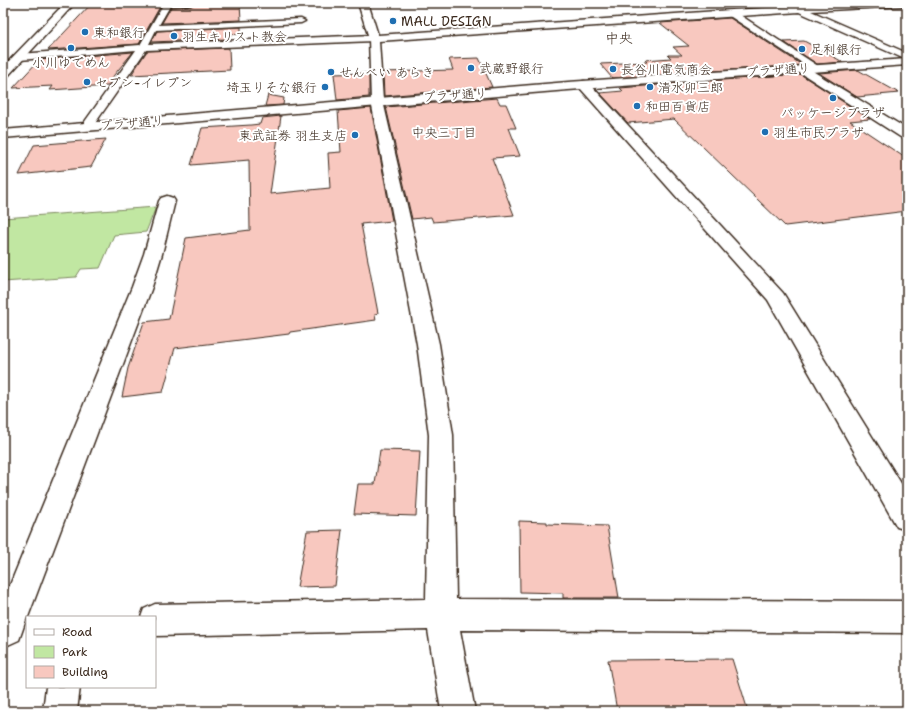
<svg xmlns="http://www.w3.org/2000/svg" width="910" height="714" viewBox="0 0 910 714" font-family="'Shantell Sans','Klee One',sans-serif">
	<style>
		.green { fill: #c1e7a2; stroke: #7e8860 }
		.building { fill: #f8c8bf; stroke: #3b2a1e }
		.lines { fill: none; stroke-linecap: round; stroke-linejoin: round }
		.lane-casing { stroke: #3b2a1e; stroke-width: 3 }
		.street-casing { stroke: #3b2a1e; stroke-width: 3 }
		.secondary-casing { stroke: #3b2a1e; stroke-width: 3 }
		.lane { fill: #fff; fill-rule: evenodd }
		.street { fill: #fff; fill-rule: evenodd }
		.secondary { fill: #fff; fill-rule: evenodd }
		.poi-dot { fill: #1f6fb2; stroke: #fff; stroke-width: 1.5 }
		.labels { text-anchor: middle; dominant-baseline: central; stroke-width: 4; stroke-linejoin: round; paint-order: stroke }
		.far-poi-label { font-size: 13px; fill: #3b2a1e; stroke: #fff; text-anchor: start }
		.far-street-label { font-size: 13px; fill: #3b2a1e; stroke: #fff }
		.far-neighbourhood-label { font-size: 13px; fill: #3b2a1e; stroke: #fff }
		.far-quarter-label { font-size: 14px; fill: #3b2a1e; stroke: #fff }
	</style>
	<rect width="100%" height="100%" fill="#fff"/>
	<filter id="ink" filterUnits="userSpaceOnUse"><feTurbulence type="fractalNoise" baseFrequency=".025" numOctaves="2"/><feDisplacementMap in="SourceGraphic" scale="8" xChannelSelector="R" yChannelSelector="G"/><feConvolveMatrix kernelMatrix="1 2 1 2 8 2 1 2 1" color-interpolation-filters="sRGB"/></filter>
	<g filter="url(#ink)">
		<path class="green" d="M156,207L146,232L114,235L100,268L81,269L76,277L3,282V218Z"/>
		<path class="building" d="M92,3H162L139,44L48,50Z
			M196,3H240L241,20L162,23L171,7L191,6Z
			M730,18L802,65L612,78L600,64L647,62L645,60L671,58L668,55H682L673,47L689,46L660,23Z
			M241,27V34L228,35V39L151,42L157,31Z
			M804,41L843,62L817,64L784,42Z
			M229,48L230,70L131,75L147,51Z
			M133,52L114,75L108,86L50,90L53,86L13,88L39,60Z
			M479,58L492,87L384,96L383,72L453,70L449,59Z
			M858,70L899,93L857,97L819,73Z
			M369,73V97L337,100L334,74Z
			M800,74L870,119L850,121L907,159V211L785,226L674,119L628,123L600,93L623,91L620,88Z
			M268,95L284,98L283,105L265,106Z
			M497,98L500,104H506L516,128H509L520,156L492,158L514,215L433,222L431,217L412,219L386,107Z
			M371,108L392,221L361,224L378,313L375,314L376,320L290,332L289,334L175,348L163,392L122,397L128,368L144,322L169,319L186,238L250,230L249,160L191,165L202,128L251,125L260,124L262,118L281,116L270,194L330,188L328,153L341,152L338,111Z
			M106,139L91,167L19,175L34,145Z
			M380,450L420,451L416,516L354,514L358,484H375Z
			M519,521L547,522V524L607,526L619,598H563V593L520,592Z
			M342,530L335,586L297,587L307,531Z
			M732,659L748,711H617L608,660Z"/>
		<g class="lines">
			<g class="lane-casing">
				<path id="lane" d="M164,3H195L191,5L170,6L159,25L301,19L305,21L301,23L156,30L149,44L374,35L378,38L374,41L146,50L91,129L87,130L81,127L136,50L20,60L15,57L20,54L140,45Z
					M728,11H734L821,68L816,71L813,70L728,15Z"/>
			</g>
			<g class="street-casing">
				<path id="street" d="M358,3H368L378,35L731,10L854,3H907L902,6L811,11L907,53V60L799,12L379,41L383,101L439,344L453,435L456,599L907,601V633L460,630L475,711H441L428,630L155,636V617H141L144,609L155,604L426,599L429,435L417,344L371,101L369,38Z
					M802,66L806,67L907,129V139L902,138L798,71L796,69L798,67Z
					M584,81L588,82L783,293L907,493V530L897,527L768,300L580,88L578,85L580,82Z
					M167,196L173,198L175,201L162,254L152,287L28,617H27L19,640L8,645L3,643V602L132,287L144,254L159,201L161,198Z
					M46,687H80L77,711H43Z"/>
			</g>
			<g class="secondary-casing">
				<path id="secondary" d="M65,3H75L7,77L3,78V67Z
					M907,59V65L568,90L3,138V130L568,82Z"/>
			</g>
			<use href="#lane" class="lane"/>
			<use href="#street" class="street"/>
			<use href="#secondary" class="secondary"/>
		</g>
	</g>
	<g class="poi-dot">
		<circle cx="393" cy="21" r="4"/>
		<circle cx="85" cy="32" r="4"/>
		<circle cx="174" cy="36" r="4"/>
		<circle cx="71" cy="48" r="4"/>
		<circle cx="802" cy="49" r="4"/>
		<circle cx="471" cy="68" r="4"/>
		<circle cx="613" cy="69" r="4"/>
		<circle cx="331" cy="72" r="4"/>
		<circle cx="87" cy="82" r="4"/>
		<circle cx="325" cy="87" r="4"/>
		<circle cx="650" cy="87" r="4"/>
		<circle cx="833" cy="98" r="4"/>
		<circle cx="637" cy="106" r="4"/>
		<circle cx="765" cy="132" r="4"/>
		<circle cx="355" cy="135" r="4"/>
	</g>
	<g class="labels">
		<g class="far-poi-label">
			<text x="401" y="21">MALL DESIGN</text>
			<text x="93" y="32">東和銀行</text>
			<text x="182" y="36">羽生キリスト教会</text>
			<text x="810" y="49">足利銀行</text>
			<text x="71" y="62" text-anchor="middle">小川ゆでめん</text>
			<text x="479" y="68">武蔵野銀行</text>
			<text x="621" y="69">長谷川電気商会</text>
			<text x="339" y="72">せんべい あらき</text>
			<text x="95" y="82">セブン-イレブン</text>
			<text x="317" y="87" text-anchor="end">埼玉りそな銀行</text>
			<text x="658" y="87">清水卯三郎</text>
			<text x="645" y="106">和田百貨店</text>
			<text x="833" y="112" text-anchor="middle">パッケージプラザ</text>
			<text x="773" y="132">羽生市民プラザ</text>
			<text x="347" y="135" text-anchor="end">東武証券 羽生支店</text>
		</g>
		<g class="far-street-label">
			<text transform="translate(778 70) rotate(-4)">プラザ通り</text>
			<text transform="translate(455 95) rotate(-4)">プラザ通り</text>
			<text transform="translate(132 123) rotate(-5)">プラザ通り</text>
		</g>
		<g class="far-neighbourhood-label">
			<text x="444" y="132">中央三丁目</text>
		</g>
		<g class="far-quarter-label">
			<text x="619" y="38">中央</text>
		</g>
	</g>
	<rect width="910" height="714" fill="none" stroke="#fff" stroke-width="16"/>
	<rect x="8" y="8" width="894" height="698" fill="none" stroke="#3b2a1e" stroke-width="1.5" filter="url(#ink)"/>
	<rect x="26" y="616" width="130" height="72" fill="#ffffff" stroke="#b1aaa5"/>
	<rect x="34" y="629" width="20" height="6" fill="#ffffff" stroke="#b1aaa5"/>
	<text x="62" y="636" font-size="12" fill="#3b2a1e">Road</text>
	<rect x="34" y="646" width="20" height="12" fill="#c1e7a2" stroke="#b1aaa5"/>
	<text x="62" y="656" font-size="12" fill="#3b2a1e">Park</text>
	<rect x="34" y="666" width="20" height="12" fill="#f8c8bf" stroke="#b1aaa5"/>
	<text x="62" y="676" font-size="12" fill="#3b2a1e">Building</text>
</svg>
